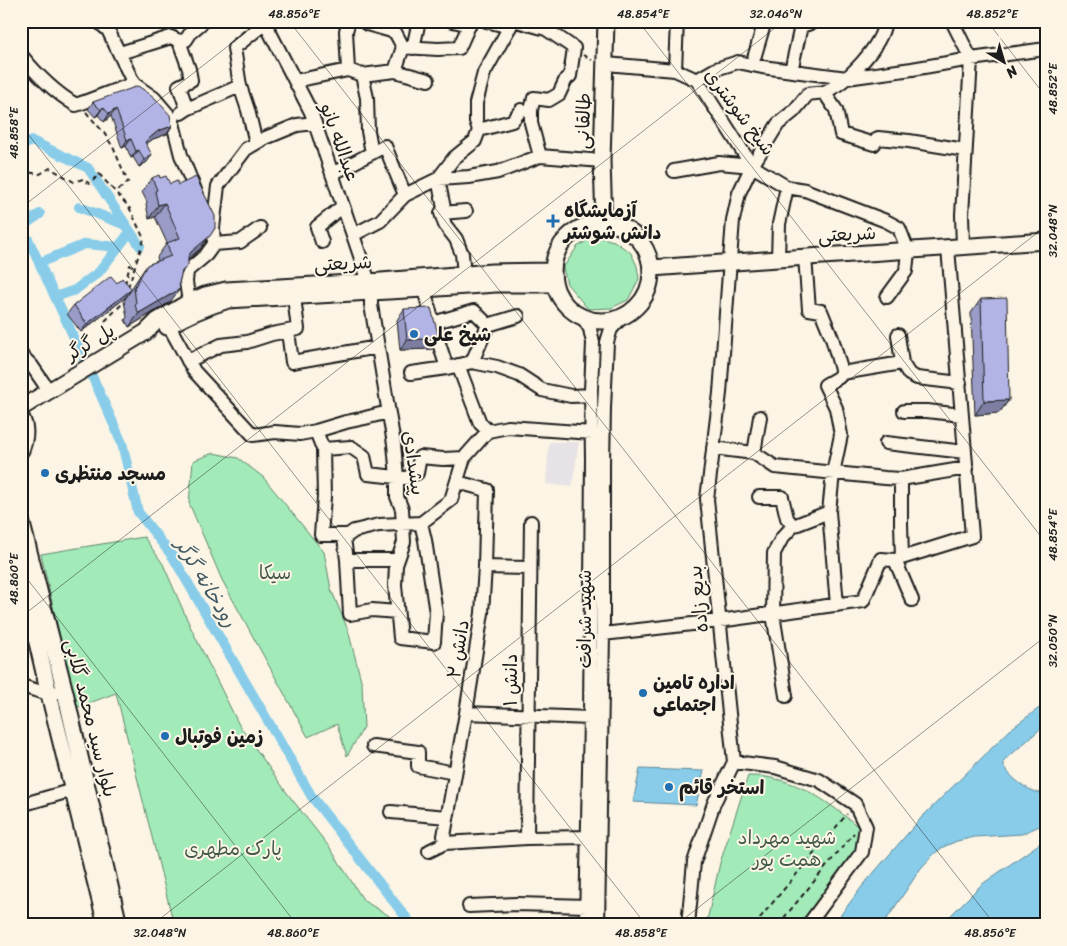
<svg xmlns="http://www.w3.org/2000/svg" width="1067" height="946" viewBox="0 0 1067 946" font-family="Sriracha,'Playpen Sans Arabic',sans-serif">
	<style>
		.built { fill: #e6e2e5 }
		.green { fill: #a2ebb9; stroke: #5f846a }
		.water { fill: #88cce9; stroke: #5d8697 }
		.lines { fill: none; stroke-linecap: round; stroke-linejoin: round }
		.canal { stroke: #88cce9; stroke-width: 10 }
		.minor-casing { stroke: #1c1c1c; stroke-width: 16 }
		.major-casing { stroke: #1c1c1c; stroke-width: 19 }
		.path { stroke: #1c1c1c; stroke-width: 2; stroke-dasharray: 5 4; stroke-linecap: butt }
		.minor { stroke: #fcf5e5; stroke-width: 12 }
		.major { stroke: #fcf5e5; stroke-width: 15 }
		.wall { fill: #9a9bc6; stroke: #1c1c1c }
		.shaded-wall { fill: #7d7ea1; stroke: #1c1c1c }
		.building { fill: #b3b4e6; stroke: #1c1c1c }
		.ticks { fill: none; stroke: #1c1c1c; stroke-width: 1; stroke-opacity: 0.45 }
		.poi-dot { fill: #1f6fb2; stroke: #fcf5e5; stroke-width: 2 }
		.labels { text-anchor: middle; dominant-baseline: central; stroke-width: 4; stroke-linejoin: round; paint-order: stroke }
		.street-label { font-size: 19px; fill: #1c1c1c; stroke: #fcf5e5 }
		.poi-label { font-size: 19px; font-weight: bold; fill: #1c1c1c; stroke: #fcf5e5; text-anchor: start }
		.park-label { font-size: 19px; fill: #445a4b; stroke: #fcf5e5 }
		.water-label { font-size: 20px; font-style: italic; fill: #425a64; stroke: #fcf5e5 }
		.neatline { fill: none; stroke: #1c1c1c; stroke-width: 2 }
		.ticks-label { font-size: 12px; text-anchor: middle; fill: #1c1c1c }
	</style>
	<rect width="100%" height="100%" fill="#fcf5e5"/>
	<filter id="ink" filterUnits="userSpaceOnUse"><feTurbulence type="fractalNoise" baseFrequency=".02" numOctaves="2"/><feDisplacementMap in="SourceGraphic" scale="10" xChannelSelector="R" yChannelSelector="G"/><feConvolveMatrix kernelMatrix="1 2 1 2 8 2 1 2 1" color-interpolation-filters="sRGB"/></filter>
	<g filter="url(#ink)">
		<path class="built" d="M549,442H579L572,487L546,484Z"/>
		<path class="green" d="M594,236L614,241L631,253L637,266L639,279L628,300L611,308L588,309L567,284L563,268L577,247Z
			M213,453L238,458L263,477L324,552L331,589L348,630L362,684L364,727L347,756L337,724L308,737L222,580L189,503L193,461Z
			M144,537L163,564L190,626L239,725L287,793L330,848L364,901L388,915L397,925H174L116,693L76,708L41,554Z
			M748,776C755,776 763,776 771,778C806,784 836,808 862,830L860,850L804,925H706L720,863Z"/>
		<path class="water" d="M1046,703V724L1004,761V767C1012,779 1030,794 1046,793V823L1022,834L975,837L957,841L943,847L934,854L921,868L883,925H833L864,884L921,818L1012,728Z
			M640,769L704,771L696,805L633,802Z
			M1046,839V925H941L981,885Z"/>
		<g class="lines">
			<path class="canal" d="M21,146L32,141L88,168L140,246
				M79,207L126,225
				M21,227L40,214
				M21,233L28,239L98,389L122,443L138,512L173,557L312,797L412,925
				M39,263L85,244L119,247
				M55,297L75,290L99,272L130,232"/>
			<g class="minor-casing">
				<path id="minor" d="M99,21L102,25L108,30L134,84L154,98L172,119L181,155L197,195
					M264,21L311,112L369,282
					M363,21L367,24L395,32L403,47
					M453,21L470,25
					M486,21L510,27
					M517,21L546,29L574,48L570,76L566,79L559,94L549,100L534,98L531,110V123L540,156
					M952,21L971,59L962,215L963,247
					M179,41L189,69L191,80L179,86L187,109
					M413,48L419,21
					M120,53L171,37L179,41L186,40L191,32L204,21
					M21,55C37,75 54,92 76,105C96,98 114,90 134,84
					M606,64L675,70L697,80L752,166L787,187L805,190L886,221L899,228L908,251L906,271L887,297
					M752,65L765,21
					M348,70L346,31L349,21
					M675,70L677,21
					M395,71L428,80
					M791,71L801,26L811,23L812,21
					M362,75L395,71L403,47L438,49L459,48L471,21
					M697,80L716,69L738,62L762,67L847,78L912,69L971,59L1046,49
					M295,81L348,70L362,75L367,98L368,131L372,153
					M824,92L836,110L841,134L874,144L878,138L909,141L965,150
					M181,113L187,109L240,86
					M479,130L512,121L521,110
					M256,143L248,110L240,86L234,48L265,23
					M674,171L719,163L752,166
					M332,174L385,146L405,195
					M441,213L466,211
					M353,235L380,221L405,195L438,179L469,177L498,172L540,156L602,161
					M322,242L317,227L343,206
					M214,244L240,242L260,228
					M805,257L809,309L821,311L832,338L842,373
					M778,259L779,224L787,187
					M464,274L462,254L456,239L445,225L441,213L444,208L438,179L454,158L475,141L479,130L476,121V103L484,73L513,21
					M424,289L436,334L447,368
					M371,292V305L394,444L397,477V497L402,509L404,542L396,565L395,585L400,638L434,642L436,613L425,540L421,523
					M189,302L186,282L187,271L206,255L214,244L213,228L218,186L246,149L263,139L297,125L315,123
					M584,319L590,329L593,343L591,390L592,459L590,718L586,925
					M433,323L474,311L488,325
					M169,326L194,371L253,435L275,432L300,434L316,431L346,422L365,418L388,412
					M288,331L292,362L378,347
					M898,335L902,363
					M21,355L32,366L49,391
					M188,361L221,345L247,342L272,334L298,329L294,297
					M472,362L488,325L518,316
					M458,365L480,423L488,431
					M411,373L447,368L472,362L497,367L519,375L542,390L571,396L591,395
					M842,373L902,363L909,374L917,378L960,383
					M904,411H927L962,415
					M316,431L323,449L351,447L364,456L368,474L406,478L417,473L420,457L443,459L464,458
					M886,443L965,452
					M713,448L754,453L775,467L885,478L901,479L967,468
					M323,449L324,497L321,535H348
					M754,453L760,417
					M901,479V523L902,558
					M759,497H782L787,518L793,526
					M347,560L350,614L372,610L397,612
					M397,560H347L344,538L354,531L379,525L421,523L451,500L464,458L488,431L508,427L592,433
					M895,560L912,600
					M485,567L530,568
					M837,605L829,512L833,473L841,435L836,408L825,385L839,377L842,373
					M603,634L719,621L863,601L881,559L895,560L972,536L948,248
					M21,686L49,694L58,692
					M786,696L773,614L774,553L782,538L793,526L829,512
					M466,713L590,718
					M373,746L418,752V766L455,773
					M734,762L775,767L819,780L855,804L866,827L862,852L808,925
					M21,805L73,790
					M391,812L447,817
					M527,838L531,522
					M445,843L444,836L466,713L482,613L485,567L487,490L457,482
					M429,851L445,843L527,838L587,837
					M469,906L517,904L587,906
					M598,925L603,634V464L604,408L607,342L611,329L621,318
					M688,925L694,862L714,803L734,762L707,499L720,393L733,220L739,193L752,166L778,124L794,111L808,94C813,93 820,93 824,92C847,83 882,46 885,21"/>
			</g>
			<g class="major-casing">
				<path id="major" d="M553 272a49 49 0 1 1 98 0a49 49 0 1 1-98 0Z
					M604,223L602,161L606,21
					M652,268L778,259L1046,241
					M167,327C186,315 206,307 228,300L424,289L496,284H553
					M21,408L146,332L157,321L189,302L205,295L226,290L369,282L492,272L553,271
					M21,417C27,428 26,438 21,450
					M21,520L65,692L119,925
					M21,573L49,694L106,925"/>
			</g>
			<path class="path" d="M583,55L592,60
				M86,112L104,133L113,147L128,182L116,192
				M21,171L40,174L50,168L74,182L83,179L90,184L99,174L129,207L144,239L128,287
				M125,284L130,265L135,269
				M105,321L122,304L121,301
				M754,925L847,814
				M778,925L854,833"/>
			<use href="#minor" class="minor"/>
			<use href="#major" class="major"/>
		</g>
		<path class="wall" d="M93,102L172,126L167,134L153,139L146,144L147,162L139,167L133,157L131,158L126,146L122,148L111,116L104,122L98,115L95,117L88,109Z
			M152,178L200,249L188,259L170,302L129,327L125,320L127,317L124,301L130,291L125,298L81,332L67,314L74,305L117,283L131,289L147,265L158,261L157,257L167,243L155,217L149,219L146,204L147,202L142,192Z
			M981,299L1009,400L999,413L975,415L971,313Z
			M404,309L432,349L400,350L397,320Z"/>
		<path class="shaded-wall" d="M103,107L98,115L95,117L101,110Z
			M116,109L111,116L104,122L109,114Z
			M172,126L167,134L153,139L140,149L145,142L158,131Z
			M131,139L126,146L122,148L127,140Z
			M139,150L133,157L131,158L136,151Z
			M152,155L147,162L139,167L144,160Z
			M165,203L155,217L149,219L158,205Z
			M215,228L200,249L181,265L191,252Z
			M132,289L125,298L81,332L87,324Z
			M180,289L170,302L129,327L139,313Z
			M439,338L432,349L400,350L407,340Z
			M1009,400L999,413L975,415L984,401Z"/>
		<path class="building" d="M138,86L154,97L170,115L172,126L158,131L145,142L152,155L144,160L139,150L136,151L131,139L127,140L116,109L109,114L103,107L101,110L93,102Z
			M159,175L160,178L166,176L170,184L177,181L178,185L196,177L215,216V228L210,236L191,252L188,257V266L182,271L179,283L180,289L139,313L135,306L136,303L134,288L147,265L171,256L167,243L180,238L165,203L158,205L155,191L157,190L152,178Z
			M111,276L117,283L122,278L132,289L87,324L74,305Z
			M1007,298L1009,400L984,401L981,299Z
			M431,308L439,338L407,340L404,309Z"/>
	</g>
	<path class="ticks" d="M289,21L995,925M638,21L1046,543M987,21L1046,97M21,125L646,925M21,208L260,21M21,571L297,925M21,617L784,21M152,925L1046,226M676,925L1046,636"/>
	<g class="poi-dot">
		<path d="M550.5 213.5h5v5h5v5h-5v5h-5v-5h-5v-5h5z"/>
		<circle cx="414" cy="334" r="5"/>
		<circle cx="45" cy="473" r="5"/>
		<circle cx="643" cy="693" r="5"/>
		<circle cx="165" cy="736" r="5"/>
		<circle cx="669" cy="787" r="5"/>
	</g>
	<g class="labels">
		<g class="street-label">
			<text transform="translate(740 112) rotate(53)">شیخ شوشتری</text>
			<text transform="translate(583 121) rotate(-88)">طالقانی</text>
			<text transform="translate(340 142) rotate(70)">عبدالله بانو</text>
			<text transform="translate(847 234) rotate(-3)">شریعتی</text>
			<text transform="translate(343 263) rotate(-3)">شریعتی</text>
			<text transform="translate(90 342) rotate(-31)">پل گرگر</text>
			<text transform="translate(414 463) rotate(82)">پیشدادی</text>
			<text transform="translate(698 599) rotate(-96)">بدیع زاده</text>
			<text transform="translate(584 619) rotate(-90)">شهید شرافت</text>
			<text transform="translate(458 649) rotate(-81)">دانش ۲</text>
			<text transform="translate(510 680) rotate(-90)">دانش ۱</text>
			<text transform="translate(91 718) rotate(76)">بلوار سید محمد گلابی</text>
		</g>
		<g class="poi-label">
			<text x="564" y="210">آزمایشگاه<tspan x="564" dy="22">دانش شوشتر</tspan></text>
			<text x="424" y="334">شیخ علی</text>
			<text x="55" y="473">مسجد منتظری</text>
			<text x="653" y="682">اداره تامین<tspan x="653" dy="22">اجتماعی</tspan></text>
			<text x="175" y="736">زمین فوتبال</text>
			<text x="679" y="787">استخر قائم</text>
		</g>
		<g class="park-label">
			<text x="275" y="572">سیکا</text>
			<text x="787" y="837">شهید مهرداد<tspan x="787" dy="22">همت پور</tspan></text>
			<text x="233" y="848">پارک مطهری</text>
		</g>
		<g class="water-label">
			<text transform="translate(206 583) rotate(59)">رودخانه گرگر</text>
		</g>
	</g>
	<rect width="1067" height="946" fill="none" stroke="#fcf5e5" stroke-width="55"/>
	<g transform="translate(1004 62) rotate(142)" stroke="#fcf5e5" stroke-width="4" paint-order="stroke">
	<path d="M0-4L9 19L0 12L-9 19Z" fill="#1c1c1c"/>
	<text y="-8" font-size="14" font-weight="bold" text-anchor="middle" fill="#1c1c1c">N</text>
	</g>
	<rect x="28" y="28" width="1012" height="890" class="neatline"/>
	<g class="ticks-label">
		<text x="294" y="18">48.856°E</text>
		<text x="643" y="18">48.854°E</text>
		<text x="776" y="18">32.046°N</text>
		<text x="992" y="18">48.852°E</text>
		<text transform="translate(1053 89) rotate(-90)" y="4">48.852°E</text>
		<text transform="translate(14 133) rotate(-90)" y="4">48.858°E</text>
		<text transform="translate(1053 231) rotate(-90)" y="4">32.048°N</text>
		<text transform="translate(1053 535) rotate(-90)" y="4">48.854°E</text>
		<text transform="translate(14 579) rotate(-90)" y="4">48.860°E</text>
		<text transform="translate(1053 641) rotate(-90)" y="4">32.050°N</text>
		<text x="160" y="937">32.048°N</text>
		<text x="293" y="937">48.860°E</text>
		<text x="641" y="937">48.858°E</text>
		<text x="990" y="937">48.856°E</text>
	</g>
</svg>
